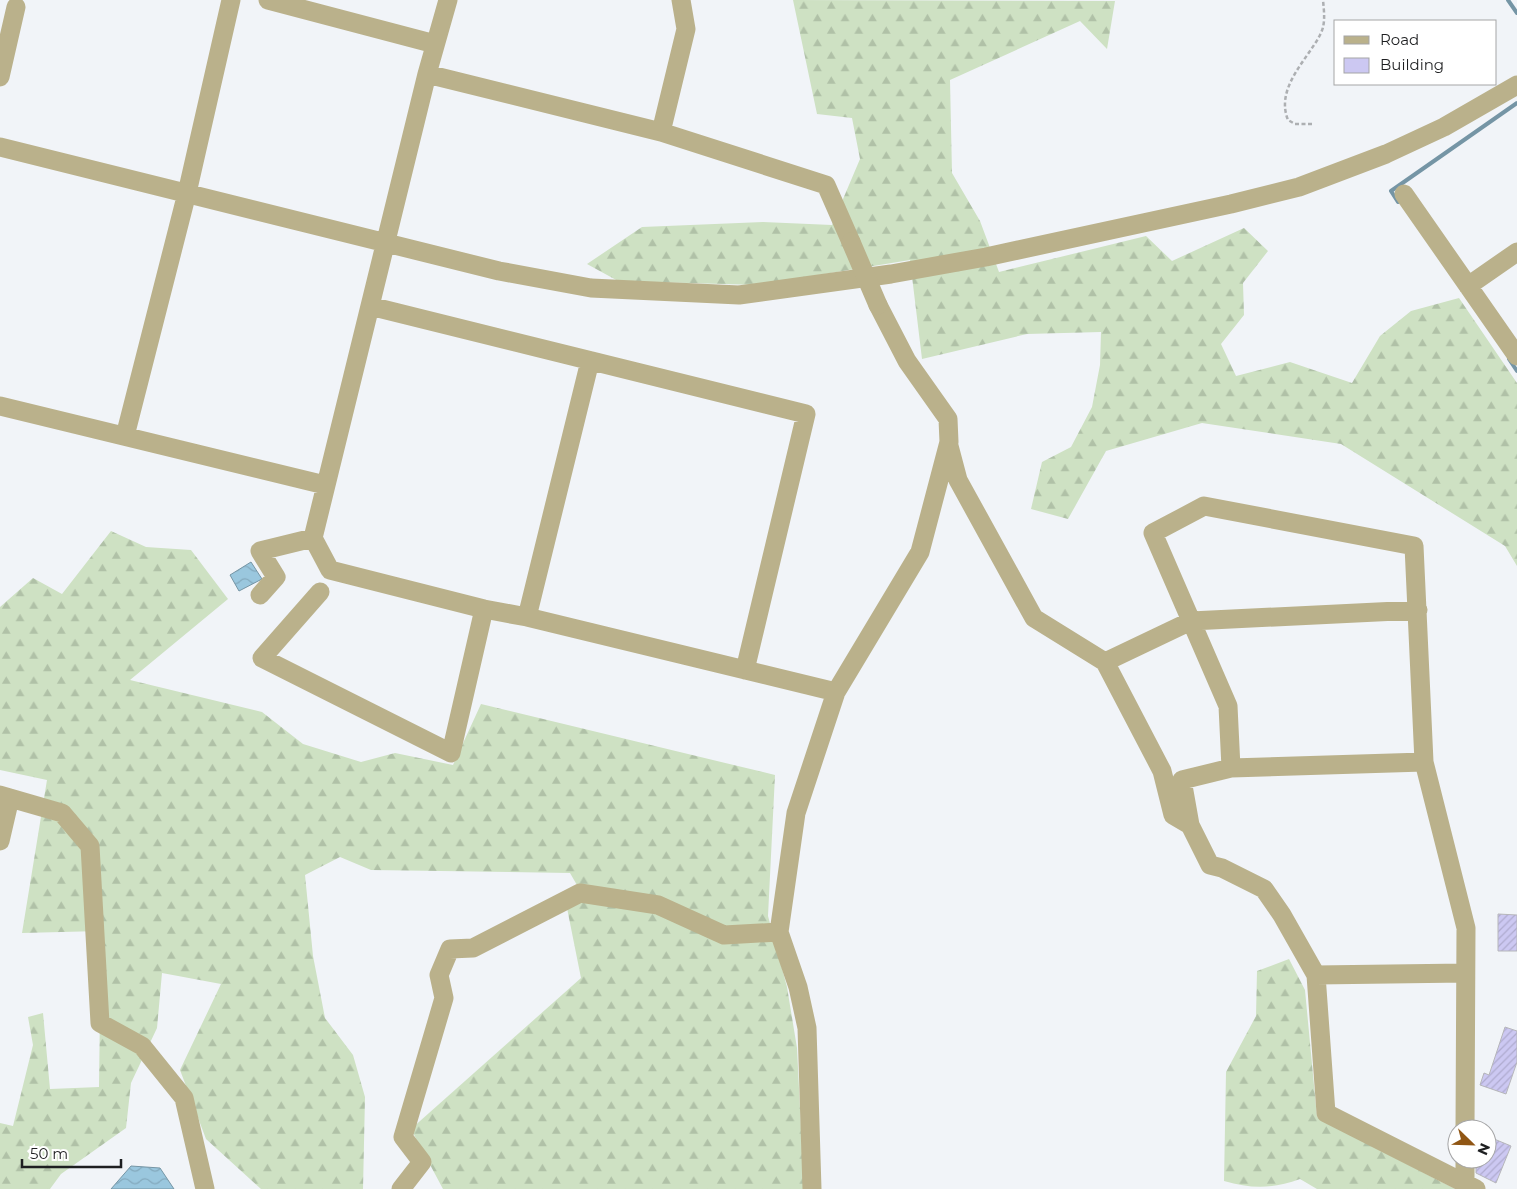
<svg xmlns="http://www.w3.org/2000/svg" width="1517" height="1189" viewBox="0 0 1517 1189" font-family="Montserrat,sans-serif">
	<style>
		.forest { fill: url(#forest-firs) }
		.water { fill: url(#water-waves); stroke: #7595a5 }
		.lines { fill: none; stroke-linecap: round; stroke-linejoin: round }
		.stream { stroke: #7595a5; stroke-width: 4 }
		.building { fill: url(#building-hatch); stroke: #b6b6ba }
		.path { stroke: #adafb2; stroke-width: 2.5; stroke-dasharray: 4 2.5; stroke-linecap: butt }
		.minor { stroke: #bab18b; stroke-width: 19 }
		.minor-bridge { stroke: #bab18b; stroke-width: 19 }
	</style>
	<defs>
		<pattern id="forest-firs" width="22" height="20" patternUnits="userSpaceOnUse" patternTransform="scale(1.25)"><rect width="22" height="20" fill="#cee1c3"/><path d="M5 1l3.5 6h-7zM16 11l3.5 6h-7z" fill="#b0c1a7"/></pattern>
		<pattern id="water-waves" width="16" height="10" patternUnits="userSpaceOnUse" patternTransform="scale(1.25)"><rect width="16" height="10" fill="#9ac7de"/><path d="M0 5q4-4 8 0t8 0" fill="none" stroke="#84aabe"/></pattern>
		<pattern id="building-hatch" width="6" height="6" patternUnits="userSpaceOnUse" patternTransform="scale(1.25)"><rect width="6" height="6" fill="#ccc8f2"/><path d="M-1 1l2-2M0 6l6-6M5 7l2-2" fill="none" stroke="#afabcf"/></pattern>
	</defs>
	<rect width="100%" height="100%" fill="#f1f4f8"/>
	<path class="forest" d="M793,0L1115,1L1107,49L1080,21L950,80L952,173L980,221L999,272L1146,236L1172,261L1244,228L1268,251L1243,283L1244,315L1221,344L1236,376L1290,362L1352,383L1380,336L1411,311L1459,298L1517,383V566L1505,546L1341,444L1202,423L1106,451L1068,519L1031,509L1042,462L1071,447L1092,407L1100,365L1101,332L1027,334L922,359L910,260L757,285L618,281L587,264L642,227L763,222L832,225L860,159L852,118L817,114Z
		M111,531L146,547L191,550L228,599L130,680L262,712L303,744L361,762L395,753L453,765L481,704L775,775L768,916L787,987L797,1048L804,1189H443L411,1129L581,978L567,908L585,899L570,873L371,870L340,857L305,875L313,956L325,1018L353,1055L365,1097L363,1189H261L206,1139L180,1070L221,984L162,973L157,1028L131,1083L126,1128L61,1174L50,1189H0V1123L13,1126L33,1045L28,1017L43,1013L50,1089L99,1087L101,931L22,933L47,780L0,770V607L33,578L62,594Z
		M1289,959L1305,990L1317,1117L1455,1189H1317L1300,1179C1272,1189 1252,1189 1224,1181L1226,1072L1256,1016L1257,971Z"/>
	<path class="water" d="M251,562L262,579L239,591L230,575Z
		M131,1166L160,1168L174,1189H111Z"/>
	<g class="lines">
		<path class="stream" d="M1508,0L1517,13
			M1398,202L1391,191L1517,103
			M1509,359L1517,371"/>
	</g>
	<path class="building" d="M1498,914L1517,915V951H1498Z
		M1505,1027L1517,1031V1062L1506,1094L1480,1085L1484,1073L1489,1075Z
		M1487,1136L1511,1146L1496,1183L1476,1173V1159H1487Z"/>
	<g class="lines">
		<path class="path" d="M1312,124H1295L1288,120C1275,88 1307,60 1320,35C1326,24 1324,12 1323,0"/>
		<path class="minor" d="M268,0L435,44
			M448,0L427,74L313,538L330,570L484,609L527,617L836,692
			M427,74L661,132L826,185L851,242
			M0,77L16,7
			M661,132L686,29L681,0
			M0,147L499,271L591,288L739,295L891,274L986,257L1231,204L1299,187L1386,154L1444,127L1517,85
			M1404,194L1517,356
			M1468,286L1517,252
			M370,306L806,414L745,670
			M0,406L325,485
			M125,436L187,193L231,0
			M949,446L958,480L1034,618L1105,662L1162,771L1173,815L1190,825
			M320,592L262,658L451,753L484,609
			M260,595L276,577L260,551L313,538
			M527,617L590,361
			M1105,662L1191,621L1418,610
			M1424,762L1231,768L1182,780L1190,825L1210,865L1222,868L1264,889L1282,915L1316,975L1326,1113L1476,1189
			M1231,768L1228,706L1153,533L1204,506L1414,546L1424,762L1466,928L1465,1129
			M0,795L62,813L90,846L100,1023L142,1046L184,1098L205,1189
			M0,841L10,798
			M1316,975L1465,973
			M1465,1182V1159
			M401,1189L422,1162L403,1137L444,998L439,975L450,949L473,948L580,893L658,905L724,935L779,932
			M812,1189L807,1028L798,987L779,932L796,813L836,692L920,552L949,442L948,419L907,361L878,305"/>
		<path class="minor-bridge" d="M851,242L878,305"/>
	</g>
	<rect x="1334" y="20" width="162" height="65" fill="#ffffff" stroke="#a5a5a6"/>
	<rect x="1344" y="36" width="25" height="8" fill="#bab18b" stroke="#a5a5a6"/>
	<text x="1380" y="45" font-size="15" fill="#1e1f21">Road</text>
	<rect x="1344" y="58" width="25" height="15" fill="#ccc8f2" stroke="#a5a5a6"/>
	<text x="1380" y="70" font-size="15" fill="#1e1f21">Building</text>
	<g transform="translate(1472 1144) rotate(113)"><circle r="24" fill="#ffffff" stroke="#a5a5a6"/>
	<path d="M0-4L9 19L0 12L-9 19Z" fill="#905614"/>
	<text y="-8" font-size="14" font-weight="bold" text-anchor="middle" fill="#1e1f21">N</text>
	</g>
	<path d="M22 1159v8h99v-8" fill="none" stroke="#1e1f21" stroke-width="2.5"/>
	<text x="30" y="1159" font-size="15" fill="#1e1f21" stroke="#ffffff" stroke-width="4" paint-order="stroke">50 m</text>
</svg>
